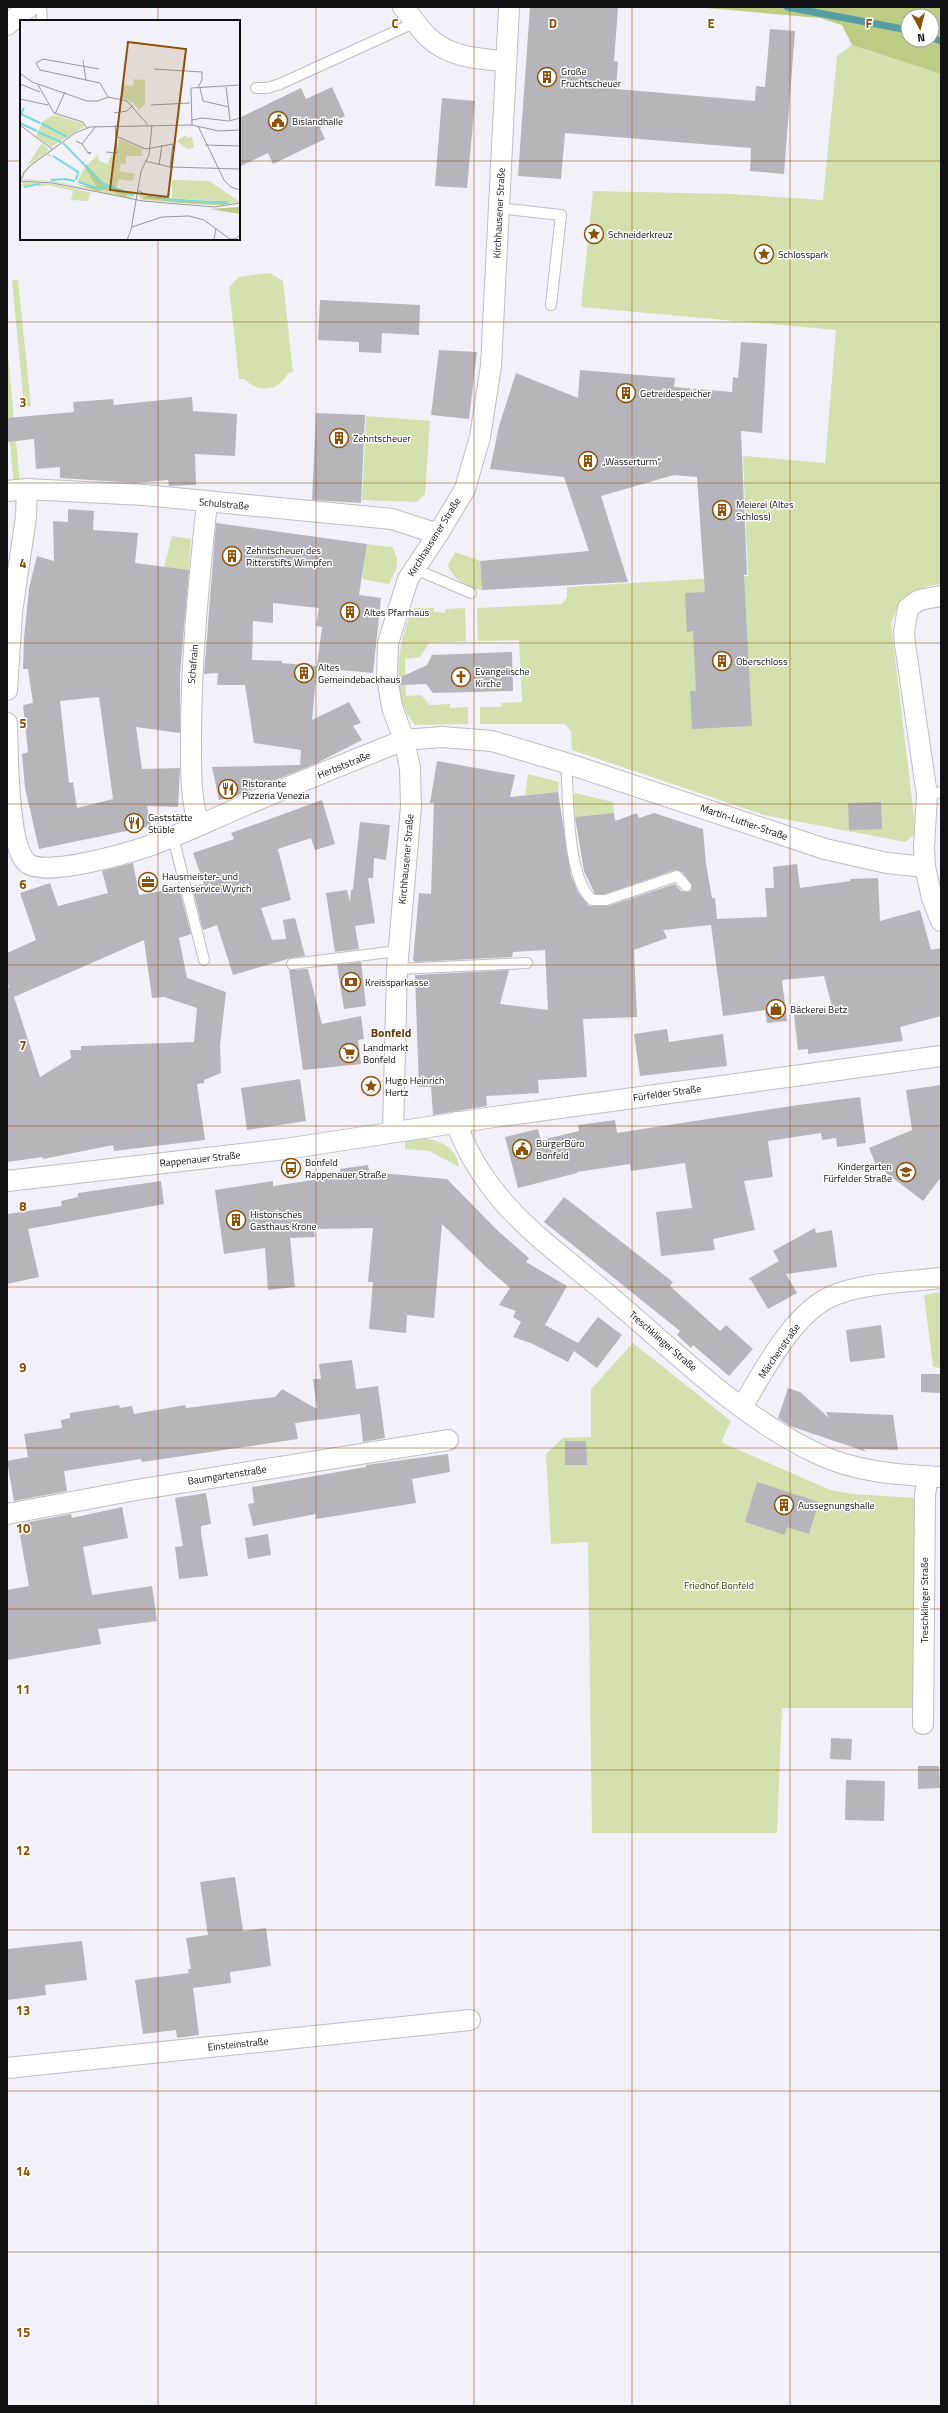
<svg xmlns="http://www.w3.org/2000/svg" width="948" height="2413" viewBox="0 0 948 2413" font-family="'Titillium Web',sans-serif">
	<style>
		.green { fill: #d4e1af }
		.forest { fill: #bccc85; fill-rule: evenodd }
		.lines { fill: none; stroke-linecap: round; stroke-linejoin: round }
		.stream { stroke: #569da1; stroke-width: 7 }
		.building { fill: #b6b5bc; fill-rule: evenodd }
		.service-casing { stroke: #bdbdc4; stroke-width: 12 }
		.minor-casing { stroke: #bdbdc4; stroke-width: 22 }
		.service { stroke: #fff; stroke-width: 10 }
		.minor { stroke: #fff; stroke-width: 20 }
		.grid { fill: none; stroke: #8b5108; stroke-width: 1; stroke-opacity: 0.55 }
		.labels { text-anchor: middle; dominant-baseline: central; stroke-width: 3; stroke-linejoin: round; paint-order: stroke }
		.poi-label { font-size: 10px; fill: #100f12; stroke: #fff; text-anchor: start }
		.street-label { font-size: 10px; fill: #100f12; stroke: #fff }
		.park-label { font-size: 10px; fill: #343d06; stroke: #fff }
		.quarter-label { font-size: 12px; font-weight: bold; fill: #61390b; stroke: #fff }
		.inset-river { fill: none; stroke: #74dade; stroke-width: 2 }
		.inset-road { fill: none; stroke: #98979d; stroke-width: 1 }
		.view { fill: #8b5108; fill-opacity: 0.15; stroke: #8b5108; stroke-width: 2 }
		.inset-edge { fill: none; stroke: #100f12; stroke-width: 2 }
		.grid-label { font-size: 13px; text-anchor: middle; font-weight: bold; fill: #8b5108; stroke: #fff; stroke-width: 3; stroke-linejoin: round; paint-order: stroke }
	</style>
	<rect width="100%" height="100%" fill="#f2f1f9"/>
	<path class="green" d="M852,45L941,74V584C914,587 900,599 891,624L916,833L905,842L764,815L572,750L571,731L565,724H480V707H501V703L522,702L519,640L478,641L477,608L562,604L567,597V587L748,576L743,456L825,463L836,330L581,307L593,191L732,194L823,200L837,56Z
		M270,273L283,281L293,372L288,373C279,392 258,393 244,379H239L229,287L239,277Z
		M12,280H18L31,406H24Z
		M7,344L20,484L14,485L7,415Z
		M366,416L430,421L425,494L417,502L362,500Z
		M172,536L191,539L187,589L164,567Z
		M367,544L392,547C402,563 396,569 389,584L362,579Z
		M455,552L480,561L482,590C468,588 453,580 448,565Z
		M414,608H434V612L445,613V609L465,608L466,641L429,643L420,657L405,659L406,696L421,695L430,705L450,704V708L468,707V724L415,725C411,720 406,713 404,707C393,684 400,629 414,608Z
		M528,774L559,782L558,792L525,795Z
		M575,793L613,802L614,813L594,815L576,821L573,796Z
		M423,1138C441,1141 457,1147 459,1167L429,1151L405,1149V1140Z
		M941,1292V1368L933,1367L924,1295Z
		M633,1343L731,1421L721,1442L830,1490L852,1494L916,1498L914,1708H782L777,1833H592L588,1542L551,1544L546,1454L563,1438L591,1437V1389Z"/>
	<path class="forest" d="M695,7H941V74L852,45L842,25L820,18ZM908,16H932V40H908Z"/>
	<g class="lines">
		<path class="stream" d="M787,7L908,30
			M932,38L941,41"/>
	</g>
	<path class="building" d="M530,7L618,8L614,61L618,62L616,89L755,101L756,86L765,87L770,29L795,31L784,174L750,171L751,148L565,133L561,179L518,176Z
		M332,87L345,116L320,128L325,139L273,164L268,153L239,167V118L301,88L306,99Z
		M442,98L475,101L467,188L435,186Z
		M320,300L420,305L419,335L382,333L381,353L359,352V342L318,340Z
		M741,342L767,344L762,433L741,431L747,575H744L752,726L692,729L690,691H696L693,631L687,632L685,593L705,592L697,477L674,475L601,496L628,582L482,590L480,561L589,551L564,477L490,469L499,426L516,373L578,398L580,370L675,378L674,387L732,392L733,377L738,378Z
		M439,350L477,352L469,419L431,415Z
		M192,397L193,411L237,414L235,456L195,454L196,485L169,486L168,480L136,483L60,478V467L36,469L34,439L7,442V418L74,412L73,402L113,399L114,405Z
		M316,413L365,415L361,503L312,500Z
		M68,509L94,511L93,530L138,533L135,563L189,570L180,674V733L136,727L142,769L180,768L178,807L147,806L151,826L39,849L25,788L22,754L28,752L23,705L33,703L28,669H23L24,638L29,588L37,556L54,561L53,521L68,522ZM99,697L113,799L77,808L73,782L69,783L60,701Z
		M216,523L367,544L359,595L381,598L373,673L317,668L312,720L349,702L361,723L353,726L362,740L317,763L236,796L219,800L212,767L300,765L301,750L254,743L245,685H217L218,673L204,674ZM273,603L319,608L316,626L322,627L317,666L282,663V661L252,660L253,621L273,623Z
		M512,652L513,691L433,693L426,684L400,685L399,678L427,665L432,655Z
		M437,761L515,775L510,797L558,792L571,875L578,892L589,906H608L675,884L681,891L687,892L691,891L692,885L682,872L675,870L605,894H595L584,871L575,817L614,813L615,821L637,813L639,818L654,813L703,829L706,864L712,898H715L717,919L767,917L765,888H774L773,867L797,864L800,888L850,881V879L878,878L880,921L920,910L931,950L941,948V1016L900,1027L903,1041L808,1054V1049L798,1050L794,1015L833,1010L824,976L782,980L787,1021L767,1023L765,1010L723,1016L711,925L663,930L667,938L634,950L637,1017L583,1019L587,1077L538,1080L539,1093L486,1096L487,1106L433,1115L431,1087H419L415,975L509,970L500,1004L548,1010L545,950L513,952L512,957L415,962L413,960L419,893L431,894L434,803H430Z
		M322,800L335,844L315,850L311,838L278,849L291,900L261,908L272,940L286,939L283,920L295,918L305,956L291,958L233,975L217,925L203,930L192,886L204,884L193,853L234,839L231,833Z
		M881,802L882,829L849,830L848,803Z
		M360,822L390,825L386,860L374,858L373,878H368L375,923L355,926L359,949L335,952L326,893L347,890L350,902L351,890L353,889Z
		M133,863L139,895L179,888L191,934L179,938L187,978L226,992L220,1045L221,1073L204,1080V1083L197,1084L205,1140L114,1151L113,1145L43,1159V1157L7,1162V988L9,987L7,982V953L36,940L20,893L50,883L58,906L108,893L102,871ZM144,940L152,998L164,997L197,1008L194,1042L81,1046V1050H70L71,1058L40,1077L14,997Z
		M361,962L366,1006L344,1009L337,965Z
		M308,969L322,1024L361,1016L364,1039L358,1040L361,1064L303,1070L289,970Z
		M667,1029L669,1042L723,1034L727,1066L640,1076L634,1034Z
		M300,1079L306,1121L247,1130L241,1088Z
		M941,1085V1177L923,1201L876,1165L869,1148L912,1130L906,1090Z
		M860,1097L866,1143L837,1147L836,1138L822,1140L821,1133L768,1141L773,1177L744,1181L755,1230L713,1239L715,1250L661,1256L656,1212L692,1208L685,1163L631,1171L630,1164L577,1172V1173L518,1188L505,1137L538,1129L541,1140L579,1131L578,1125L615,1120L617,1133L798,1105Z
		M368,1165L369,1172L447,1179L499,1232L529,1258L526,1262L567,1286L545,1325L578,1343L598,1317L622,1335L597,1368L574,1351L568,1362L533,1344L513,1337L521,1322L513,1317L516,1311L499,1305L510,1288L485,1266L442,1224L434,1318L407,1315L406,1333L369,1329L373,1282H368L373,1228L314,1229L315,1237L290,1238L295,1287L268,1290L265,1248L224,1254L215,1190L273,1181V1186L341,1176L340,1169Z
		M161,1181L164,1204L28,1229L39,1277L7,1284V1214L62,1206L61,1201L78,1197V1193Z
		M564,1197L673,1282L670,1286L720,1331L726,1325L753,1349L729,1376L693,1345L691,1348L677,1335L680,1331L544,1222Z
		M815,1228L816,1233L832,1230L837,1267L786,1274L797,1293L768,1309L751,1280L748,1279L779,1261L773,1251Z
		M881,1325L885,1358L850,1362L846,1330Z
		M352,1360L356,1389L378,1386L385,1438L363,1442L360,1414L295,1423L298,1439L142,1462L141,1459L64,1471L67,1491L14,1501L7,1461L28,1457L24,1434L62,1428L61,1420L70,1418V1413L119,1405L120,1408L132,1406L134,1414L185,1405L186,1408L275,1397L282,1389L317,1409L313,1379H321L319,1364Z
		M921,1374H941V1393L921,1392Z
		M788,1388L800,1392L829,1418L826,1412L893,1415L898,1450L863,1449L867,1452L790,1426L778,1418Z
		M565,1441H586L587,1465H565Z
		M448,1454L450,1472L412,1479L416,1503L316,1519V1514L253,1526L248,1504L254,1503L252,1487L366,1467V1465Z
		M757,1482L819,1502L809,1534L787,1527L785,1535L745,1522Z
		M206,1493L211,1524L201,1526V1533L208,1576L179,1579L175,1547L183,1546L175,1498Z
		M122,1507L128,1538L83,1547L92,1595L152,1586L157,1621L98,1629L101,1644L7,1660V1590L29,1586L18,1524L71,1514L72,1518Z
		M268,1534L271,1555L248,1559L245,1538Z
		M831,1738L852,1739L851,1760L830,1759Z
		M918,1766H939L940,1788L918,1789Z
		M846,1780L885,1781L884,1821L845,1820Z
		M235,1877L243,1931L266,1928L271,1966L230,1972L231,1983L193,1988L199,2035L177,2038L176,2030L143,2034L135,1980L189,1973L188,1969H191L186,1938L208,1935L200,1882Z
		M82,1941L87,1980L45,1985L46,1995L7,2000V1949Z"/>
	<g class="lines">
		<g class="service-casing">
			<path id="service" d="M41,7L42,21
				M256,88H267L280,84L416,22
				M498,208L561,215L551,305
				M415,569L471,593
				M566,763C569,799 566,875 592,900H606L677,876L686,886
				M927,795L941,792
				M173,837L204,960
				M292,964L398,951
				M397,969L527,963"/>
		</g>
		<g class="minor-casing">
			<path id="minor" d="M403,7C412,17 420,30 429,38C451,58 479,59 506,61
				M7,25L29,7
				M7,491L27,489L144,495L392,519L438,534
				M941,596L919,600L908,608L904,632L905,644L927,795L924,847L925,867L932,898L941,921
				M7,690L12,612L26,517L27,489
				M7,723C8,752 7,842 26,862C41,879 128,853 149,846C180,835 211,820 241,807C295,784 349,762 404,740L442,737L492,741L566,763L825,849L887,863L925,867
				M199,825C190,797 191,768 191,738C191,660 199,580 207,502
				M456,1122C467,1154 483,1179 506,1205C536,1239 579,1269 614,1300C678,1354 740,1417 816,1453C854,1472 899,1475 941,1477
				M393,1132L397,969L411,806L410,768L404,740L392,707L387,676L388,643L408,579L438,534L465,489L480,437L491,366L509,7
				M7,1181L285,1149L494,1117L941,1056
				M742,1407C763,1372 792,1315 830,1297C858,1283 909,1282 941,1278
				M7,1514L136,1490L448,1440
				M923,1724L925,1495L928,1476
				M7,2068L470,2020"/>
		</g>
		<use href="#service" class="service"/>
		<use href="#minor" class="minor"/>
	</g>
	<path class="grid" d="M158,7V21M316,7V2406M474,7V2406M632,7V2406M790,7V2406M7,161H21M239,161H941M158,239V2406M7,322H941M7,483H941M7,643H941M7,804H941M7,965H941M7,1126H941M7,1287H941M7,1448H941M7,1609H941M7,1770H941M7,1930H941M7,2091H941M7,2252H941"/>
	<defs>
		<g id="building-ring" transform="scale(1)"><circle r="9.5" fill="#fff" stroke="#8b5108" stroke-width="1.5"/><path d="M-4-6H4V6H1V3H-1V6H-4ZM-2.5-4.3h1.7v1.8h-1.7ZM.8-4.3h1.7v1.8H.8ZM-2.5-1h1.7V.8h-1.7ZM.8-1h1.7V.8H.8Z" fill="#8b5108"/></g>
		<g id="civic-ring" transform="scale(1)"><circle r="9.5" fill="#fff" stroke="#8b5108" stroke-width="1.5"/><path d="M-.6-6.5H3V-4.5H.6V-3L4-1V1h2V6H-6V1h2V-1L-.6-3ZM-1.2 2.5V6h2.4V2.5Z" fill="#8b5108"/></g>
		<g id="sight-ring" transform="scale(1)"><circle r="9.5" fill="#fff" stroke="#8b5108" stroke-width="1.5"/><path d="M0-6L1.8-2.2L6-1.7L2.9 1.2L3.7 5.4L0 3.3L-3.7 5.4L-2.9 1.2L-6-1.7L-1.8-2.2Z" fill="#8b5108"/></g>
		<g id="church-ring" transform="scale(1)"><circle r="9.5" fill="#fff" stroke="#8b5108" stroke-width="1.5"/><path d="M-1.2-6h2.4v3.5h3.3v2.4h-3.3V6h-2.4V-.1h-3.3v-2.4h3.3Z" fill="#8b5108"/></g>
		<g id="restaurant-ring" transform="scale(1)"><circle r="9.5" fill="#fff" stroke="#8b5108" stroke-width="1.5"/><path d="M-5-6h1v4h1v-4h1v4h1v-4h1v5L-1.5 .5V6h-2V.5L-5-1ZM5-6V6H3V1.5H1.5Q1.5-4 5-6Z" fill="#8b5108"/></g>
		<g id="office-ring" transform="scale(1)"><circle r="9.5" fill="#fff" stroke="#8b5108" stroke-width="1.5"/><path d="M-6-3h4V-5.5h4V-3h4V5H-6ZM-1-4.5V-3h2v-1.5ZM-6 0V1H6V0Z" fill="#8b5108"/></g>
		<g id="bank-ring" transform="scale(1)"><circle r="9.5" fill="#fff" stroke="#8b5108" stroke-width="1.5"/><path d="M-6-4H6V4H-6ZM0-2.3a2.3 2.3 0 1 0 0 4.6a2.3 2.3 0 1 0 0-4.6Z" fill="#8b5108"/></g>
		<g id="shop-ring" transform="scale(1)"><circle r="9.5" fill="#fff" stroke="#8b5108" stroke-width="1.5"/><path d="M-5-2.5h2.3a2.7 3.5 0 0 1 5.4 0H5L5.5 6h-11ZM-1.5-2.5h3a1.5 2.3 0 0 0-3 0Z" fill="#8b5108"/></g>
		<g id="supermarket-ring" transform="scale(1)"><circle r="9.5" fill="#fff" stroke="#8b5108" stroke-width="1.5"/><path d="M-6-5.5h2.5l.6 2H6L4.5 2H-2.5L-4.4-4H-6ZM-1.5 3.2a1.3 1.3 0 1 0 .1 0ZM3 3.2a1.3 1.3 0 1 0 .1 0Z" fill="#8b5108"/></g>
		<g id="bus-ring" transform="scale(1)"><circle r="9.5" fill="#fff" stroke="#8b5108" stroke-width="1.5"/><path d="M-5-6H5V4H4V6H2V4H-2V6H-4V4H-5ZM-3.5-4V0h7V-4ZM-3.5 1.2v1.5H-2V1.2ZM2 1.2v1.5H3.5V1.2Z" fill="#8b5108"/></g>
		<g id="school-ring" transform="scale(1)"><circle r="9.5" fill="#fff" stroke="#8b5108" stroke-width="1.5"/><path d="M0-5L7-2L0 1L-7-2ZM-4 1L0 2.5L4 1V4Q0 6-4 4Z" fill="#8b5108"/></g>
	</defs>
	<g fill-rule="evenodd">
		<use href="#building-ring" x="547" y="77"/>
		<use href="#civic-ring" x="278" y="121"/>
		<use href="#sight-ring" x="594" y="234"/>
		<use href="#sight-ring" x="764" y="254"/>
		<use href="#building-ring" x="626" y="393"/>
		<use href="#building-ring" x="339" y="438"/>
		<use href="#building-ring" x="588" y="461"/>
		<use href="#building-ring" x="722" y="510"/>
		<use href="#building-ring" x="232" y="556"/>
		<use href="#building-ring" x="350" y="612"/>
		<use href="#building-ring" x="722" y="661"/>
		<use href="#building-ring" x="304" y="673"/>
		<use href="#church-ring" x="461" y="677"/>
		<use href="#restaurant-ring" x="228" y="789"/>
		<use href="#restaurant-ring" x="134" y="823"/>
		<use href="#office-ring" x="148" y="882"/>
		<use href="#bank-ring" x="351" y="982"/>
		<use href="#shop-ring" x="776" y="1009"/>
		<use href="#supermarket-ring" x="349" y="1053"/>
		<use href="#sight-ring" x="371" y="1086"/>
		<use href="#civic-ring" x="522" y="1149"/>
		<use href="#bus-ring" x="291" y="1168"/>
		<use href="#school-ring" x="906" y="1172"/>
		<use href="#building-ring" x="236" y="1220"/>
		<use href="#building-ring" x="784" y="1505"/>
	</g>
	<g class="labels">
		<g class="poi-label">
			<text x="561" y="71">Große<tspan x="561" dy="12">Fruchtscheuer</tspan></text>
			<text x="292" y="121">Bislandhalle</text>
			<text x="608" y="234">Schneiderkreuz</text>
			<text x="778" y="254">Schlosspark</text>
			<text x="640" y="393">Getreidespeicher</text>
			<text x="353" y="438">Zehntscheuer</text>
			<text x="602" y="461">„Wasserturm“</text>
			<text x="736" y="504">Meierei (Altes<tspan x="736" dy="12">Schloss)</tspan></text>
			<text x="246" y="550">Zehntscheuer des<tspan x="246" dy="12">Ritterstifts Wimpfen</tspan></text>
			<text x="364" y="612">Altes Pfarrhaus</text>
			<text x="736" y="661">Oberschloss</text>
			<text x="318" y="667">Altes<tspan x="318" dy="12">Gemeindebackhaus</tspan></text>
			<text x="475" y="671">Evangelische<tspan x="475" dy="12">Kirche</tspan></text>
			<text x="242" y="783">Ristorante<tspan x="242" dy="12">Pizzeria Venezia</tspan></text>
			<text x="148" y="817">Gaststätte<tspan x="148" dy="12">Stüble</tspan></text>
			<text x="162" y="876">Hausmeister- und<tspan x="162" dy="12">Gartenservice Wyrich</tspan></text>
			<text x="365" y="982">Kreissparkasse</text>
			<text x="790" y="1009">Bäckerei Betz</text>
			<text x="363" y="1047">Landmarkt<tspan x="363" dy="12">Bonfeld</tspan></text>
			<text x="385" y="1080">Hugo Heinrich<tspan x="385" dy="12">Hertz</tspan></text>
			<text x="536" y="1143">BürgerBüro<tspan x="536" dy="12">Bonfeld</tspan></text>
			<text x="305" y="1162">Bonfeld<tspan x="305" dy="12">Rappenauer Straße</tspan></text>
			<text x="892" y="1166" text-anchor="end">Kindergarten<tspan x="892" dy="12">Fürfelder Straße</tspan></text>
			<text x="250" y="1214">Historisches<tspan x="250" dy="12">Gasthaus Krone</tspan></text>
			<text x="798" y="1505">Aussegnungshalle</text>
		</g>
		<g class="street-label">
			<text transform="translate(499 213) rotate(-87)">Kirchhausener Straße</text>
			<text transform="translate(224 504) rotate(5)">Schulstraße</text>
			<text transform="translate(434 537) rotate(-58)">Kirchhausener Straße</text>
			<text transform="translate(193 664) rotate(-85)">Schafrain</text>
			<text transform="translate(344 765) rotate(-22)">Herbststraße</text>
			<text transform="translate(744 822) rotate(19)">Martin-Luther-Straße</text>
			<text transform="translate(406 859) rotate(-85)">Kirchhausener Straße</text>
			<text transform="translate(667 1093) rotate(-8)">Fürfelder Straße</text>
			<text transform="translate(200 1159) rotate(-6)">Rappenauer Straße</text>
			<text transform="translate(663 1341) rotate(41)">Treschklinger Straße</text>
			<text transform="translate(779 1351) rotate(-55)">Märchenstraße</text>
			<text transform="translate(227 1475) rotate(-9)">Baumgartenstraße</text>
			<text transform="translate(924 1600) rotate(-90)">Treschklinger Straße</text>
			<text transform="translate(238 2044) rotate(-6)">Einsteinstraße</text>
		</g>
		<g class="park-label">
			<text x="719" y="1585">Friedhof Bonfeld</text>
		</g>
		<g class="quarter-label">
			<text x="391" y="1032">Bonfeld</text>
		</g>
	</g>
	<g transform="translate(20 20)">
		<rect width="220" height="220" fill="#f2f1f9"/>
		<path d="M114,59L125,60V84L119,90L114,83L103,78L105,65L113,66ZM34,95L62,103L65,106L31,127L16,116L23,101ZM166,115L167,118L172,117L174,128L167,129L157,121ZM99,119L124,129L121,131L123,136H106V144L101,143L99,151L115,154L113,161L99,159L96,168L83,162L67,145L78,135L79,141L88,144L91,134L98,132ZM43,122L29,133L32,137L26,135L11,146L4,155V159L35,161L77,171L90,170L95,172L96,175L104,177L109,173L115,174L114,177L108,178L87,174L35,162L5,160L3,158V155L8,147ZM22,123L29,130L22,136L18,135L20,137L7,146L0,156ZM65,147L78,167L77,169L57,162ZM152,160L189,161L220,182L203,185H189L123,180L119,178L118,175L125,179L189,184L209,182L152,178ZM3,162L35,164L113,183L70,173L68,181L51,180L53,171L28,165L18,167L20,164L2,167Z" fill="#d4e1af"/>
		<path d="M67,145L83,162L98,170L109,173L105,177L96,175L95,172L90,170L77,171L56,164L77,168L65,147ZM119,175L177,181H205L209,182L203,185L165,183L125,179ZM220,186V194L190,189L218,187Z" fill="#bccc85"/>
		<path class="inset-river" d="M4,88L1,94L20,103M0,103L17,111M21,103L47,117M18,112L41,122M43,123L82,163L113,175M33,136L58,152L56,160M31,160L45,159L55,161M59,162L76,168L87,167M4,167L20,164M144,179L208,183"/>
		<path class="inset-road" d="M63,40L66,61M79,49L23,39L16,43L20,50L80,63L88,77M134,49L182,52V60L178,67M1,54L12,62L67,81H78L88,77L107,81L128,105M0,64L20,72M18,65L34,93L63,102L67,108M206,67L210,100M180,68L183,81L209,87M0,79L28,85M102,80L104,64M131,85L170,83M94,93L107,91L113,85M35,94L45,72M172,100L182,98L209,101L220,98M0,105L32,129M172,105L171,68L220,65M178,106L204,160L211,167L220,170M98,117L126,129L153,124L150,147M56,121L62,124L76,106M62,124L68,133L71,132L70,134L68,133M185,125L220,126M86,132L97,133L95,105M125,141L150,147L219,149M139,145L142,125M1,160L4,152L11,145L55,113L70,107L172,105L199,111L220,110M0,161L33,163L123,181L194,187L220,183M117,170L131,177L144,178L150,174M220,170V118M112,207L142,197L169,196L184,200L210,219H215L220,215M107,220L111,210L121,151L129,135L132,105M194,220L196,208"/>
		<path class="view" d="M108,22L166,29L148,177L90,170Z"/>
		<rect width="220" height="220" class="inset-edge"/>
	</g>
	<g class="grid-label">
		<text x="395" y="28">C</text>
		<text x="553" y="28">D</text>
		<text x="711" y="28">E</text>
		<text x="869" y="28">F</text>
		<text x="23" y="407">3</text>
		<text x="23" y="568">4</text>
		<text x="23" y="728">5</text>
		<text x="23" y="889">6</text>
		<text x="23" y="1050">7</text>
		<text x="23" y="1211">8</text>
		<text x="23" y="1372">9</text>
		<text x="23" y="1533">10</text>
		<text x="23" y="1694">11</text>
		<text x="23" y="1855">12</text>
		<text x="23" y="2015">13</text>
		<text x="23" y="2176">14</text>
		<text x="23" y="2337">15</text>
	</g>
	<rect width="948" height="2413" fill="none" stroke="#100f12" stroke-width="16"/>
	<g transform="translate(920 28) rotate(173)"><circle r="19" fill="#ffffff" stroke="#9f9fa0"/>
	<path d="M0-3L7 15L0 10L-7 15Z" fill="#8b5108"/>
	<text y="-6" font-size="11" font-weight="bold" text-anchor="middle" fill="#100f12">N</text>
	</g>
</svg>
